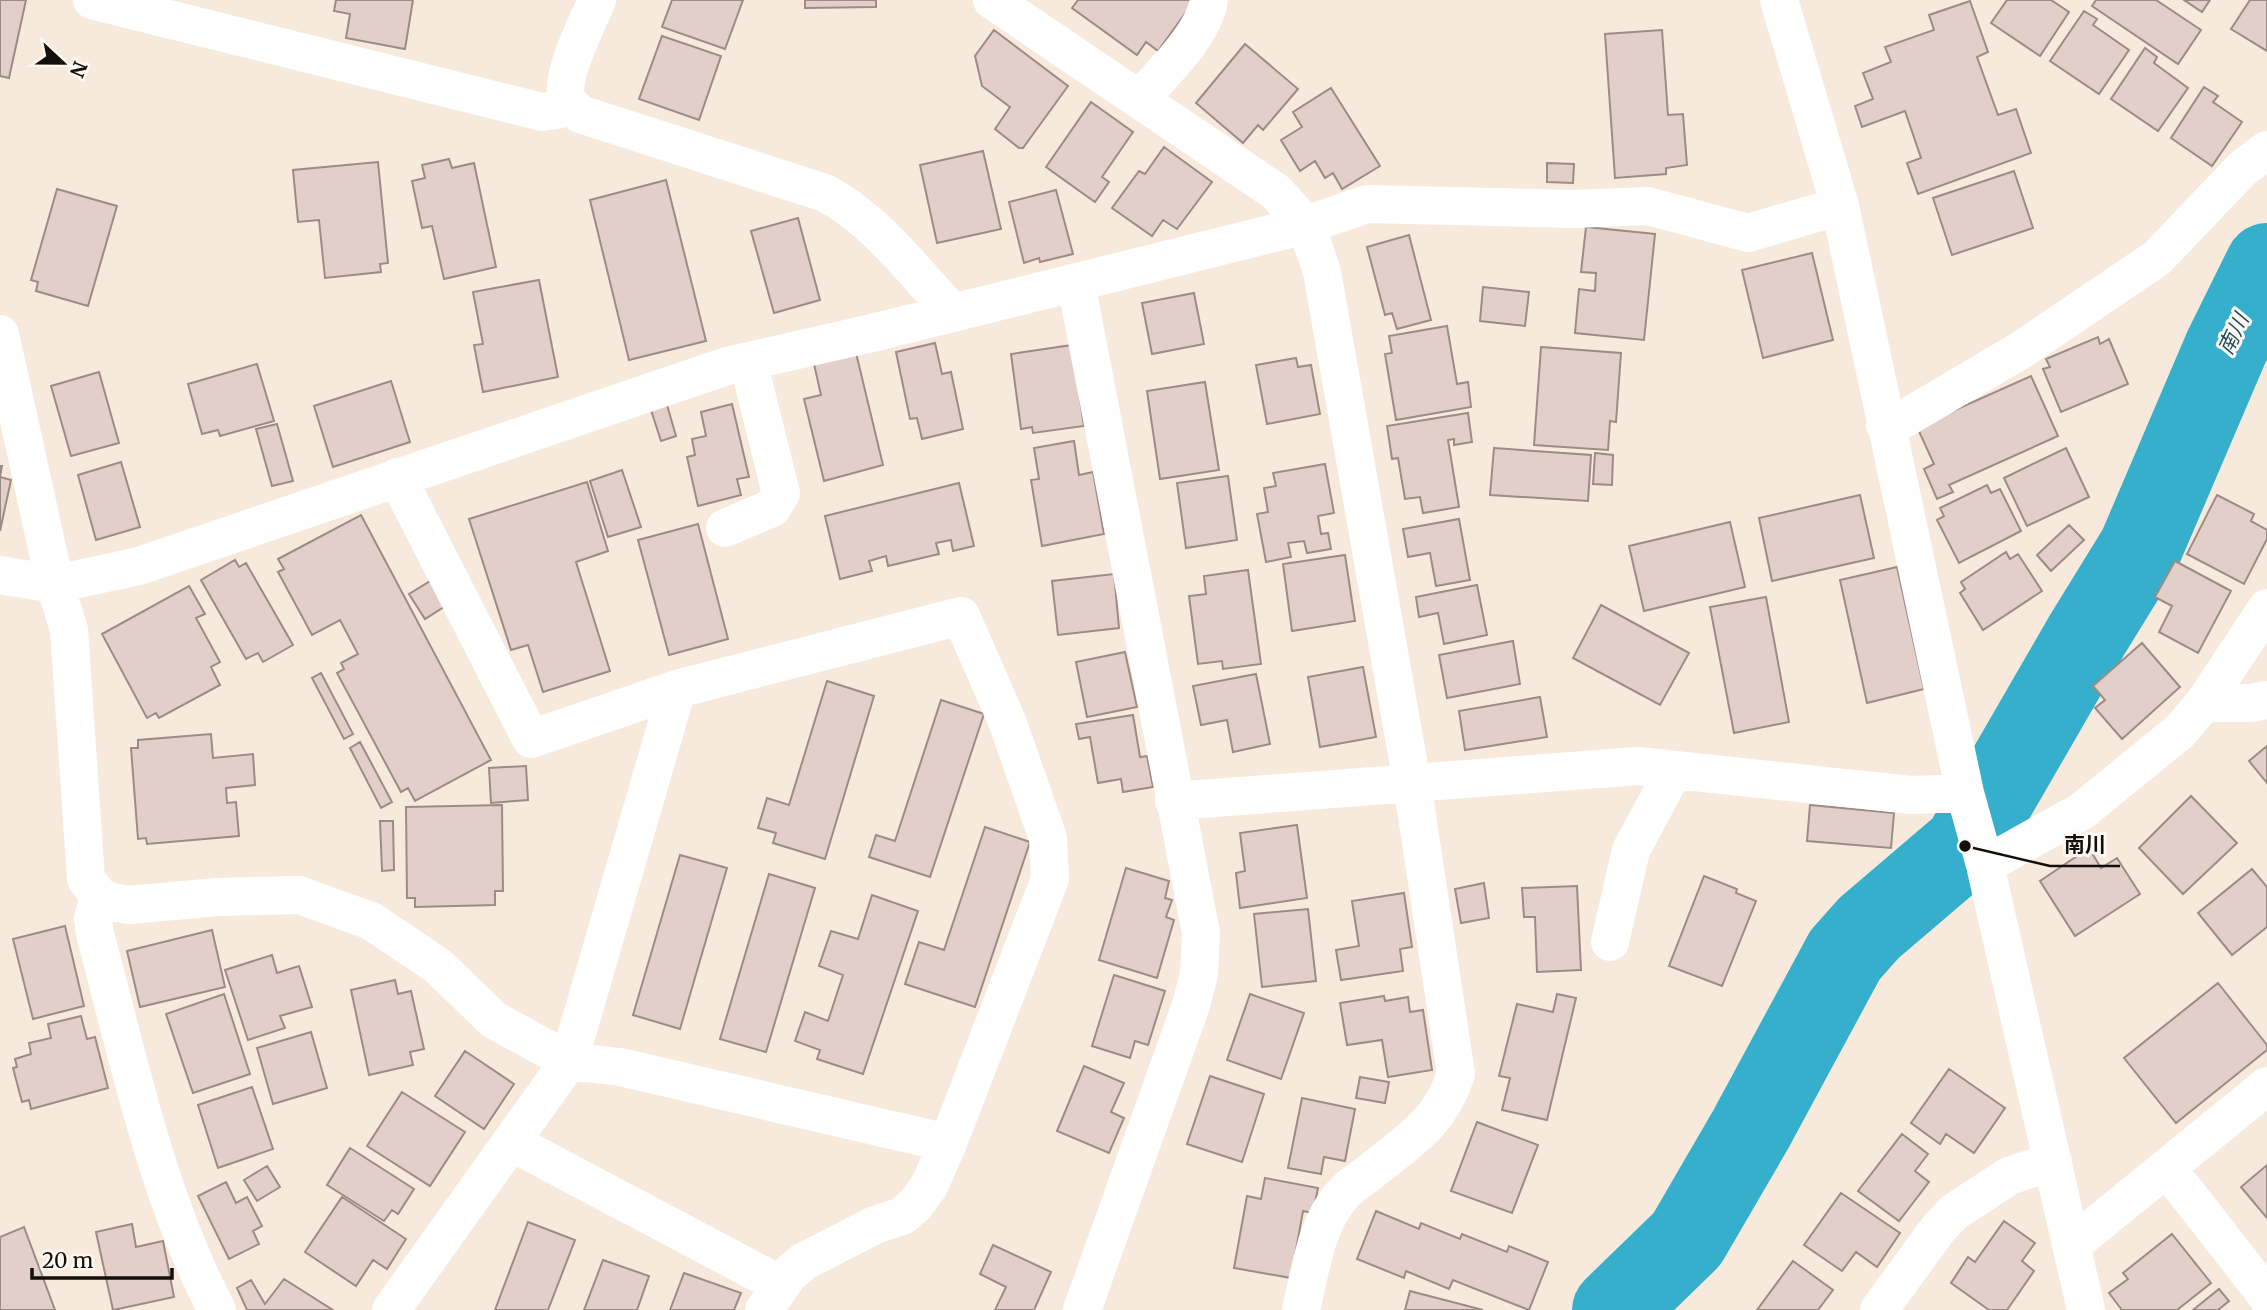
<svg xmlns="http://www.w3.org/2000/svg" width="2267" height="1310" viewBox="0 0 2267 1310" font-family="Merriweather,'Noto Sans JP',serif">
	<style>
		.lines { fill: none; stroke-linecap: round; stroke-linejoin: round }
		.river { stroke: #35afcc; stroke-width: 84 }
		.building { fill: #e3cfca; stroke: #9d8b86; stroke-width: 2 }
		.minor { stroke: #fff; stroke-width: 38 }
		.labels { text-anchor: middle; dominant-baseline: central; stroke-width: 6; stroke-linejoin: round; paint-order: stroke }
		.water-label { font-size: 21px; font-style: italic; fill: #1c4e5a; stroke: #fef9f3 }
		.leader { fill: none; stroke: #130f0a; stroke-width: 2.5 }
		.callout-dot { fill: #130f0a; stroke: #fef9f3; stroke-width: 2.5 }
		.callout-label { font-size: 21px; text-anchor: middle; font-weight: bold; fill: #130f0a; stroke: #fef9f3; stroke-width: 6; stroke-linejoin: round; paint-order: stroke }
	</style>
	<rect width="100%" height="100%" fill="#f7eadc"/>
	<g class="lines">
		<path class="river" d="M1614,1310L1687,1239L1751,1129L1845,955L1869,928L1965,846L2087,635L2140,549L2226,348L2267,265"/>
	</g>
	<path class="building" d="M0,0H26L9,78L0,76Z
		M336,0H413L405,49L346,38L350,14L334,11Z
		M672,0H743L725,49L662,27Z
		M805,0H876V7L805,8Z
		M1078,0H1193L1194,1L1158,51L1146,42L1137,55L1072,8Z
		M2007,0H2051L2069,12L2040,56L1991,23Z
		M2096,0H2156L2201,30L2178,64L2092,6Z
		M2184,0H2210L2202,12Z
		M2250,0H2267V51L2231,29Z
		M1970,1L1988,52L1977,57L1998,115L2016,109L2031,153L1918,194L1907,163L1921,158L1905,111L1862,127L1855,106L1873,99L1863,73L1891,62L1885,47L1934,30L1929,15Z
		M2084,11L2097,19L2093,25L2129,50L2099,94L2050,61Z
		M994,30L1068,86L1023,148H1019L995,129L1010,107L982,86L975,56Z
		M1662,30L1668,115L1683,114L1687,165L1666,168V174L1615,178L1605,34Z
		M662,36L721,56L699,120L639,99Z
		M1245,44L1298,89L1263,130L1258,125L1243,143L1196,103Z
		M2145,48L2157,57L2154,63L2188,88L2158,131L2111,99Z
		M2204,87L2218,96L2213,102L2242,122L2212,166L2171,138Z
		M1331,88L1380,166L1342,189L1333,173L1325,178L1315,161L1300,171L1281,140L1302,127L1293,112Z
		M1091,102L1133,132L1102,177L1109,182L1095,202L1046,167Z
		M1164,147L1212,182L1177,229L1163,220L1152,236L1112,208L1139,171L1145,174Z
		M983,151L1001,229L937,243L920,165Z
		M449,159L452,168L474,163L496,267L444,279L432,226L422,228L412,181L425,178L422,165Z
		M378,162L388,263L380,264L381,272L325,278L319,220L298,222L293,170Z
		M1547,163L1574,164L1573,183L1547,182Z
		M2014,171L2033,228L1952,255L1933,198Z
		M666,180L706,341L629,360L590,200Z
		M57,189L117,206L88,306L36,291L38,282L31,280Z
		M1056,190L1073,254L1040,262L1039,258L1024,263L1009,202Z
		M798,218L820,300L774,313L751,231Z
		M1586,227L1655,234L1644,340L1575,333L1579,289L1595,291L1596,273L1581,272Z
		M1409,235L1431,320L1397,329L1392,313L1385,315L1367,247Z
		M1812,253L1833,340L1763,358L1742,270Z
		M539,280L558,377L483,392L474,345L483,344L473,292Z
		M1483,287L1529,292L1525,326L1480,321Z
		M1194,293L1204,344L1152,354L1142,303Z
		M1447,326L1457,384L1468,382L1471,407L1396,420L1385,354L1392,353L1389,336Z
		M2098,337L2100,344L2109,339L2128,384L2061,412L2043,369L2050,367L2046,359Z
		M935,343L942,374L951,372L963,429L922,439L917,418L910,419L896,352Z
		M1072,345L1084,426L1033,433L1032,427L1021,429L1011,354Z
		M1541,347L1621,353L1616,422L1610,421L1608,450L1534,445Z
		M856,353L883,465L824,481L804,399L821,395L814,364Z
		M1296,358L1298,367L1311,365L1320,414L1267,424L1256,365Z
		M257,364L274,421L220,436L218,430L202,434L188,384Z
		M99,372L119,443L71,456L51,386Z
		M2031,376L2058,436L1949,485L1953,492L1937,499L1924,469L1934,464L1917,427Z
		M391,381L410,442L333,467L314,406Z
		M1205,382L1219,470L1160,479L1147,391Z
		M732,404L749,477L737,479L741,495L698,506L687,457L695,455L692,439L706,436L701,412Z
		M667,405L676,436L661,441L651,410Z
		M1468,413L1472,442L1454,445V439L1448,440L1459,507L1423,513L1420,497L1405,499L1398,458L1392,459L1387,426Z
		M277,424L293,481L272,486L256,429Z
		M1074,441L1079,475L1093,472L1104,534L1042,546L1031,480L1039,479L1034,448Z
		M1494,448L1591,455L1588,501L1490,495Z
		M2066,448L2089,497L2027,526L2004,478Z
		M1595,453L1613,455L1612,485L1593,484Z
		M121,462L140,527L96,540L78,475Z
		M1325,464L1334,513L1318,516L1321,534L1328,533L1331,549L1307,553L1304,541L1288,543L1291,557L1266,562L1257,514L1268,512L1264,488L1276,486L1273,473Z
		M0,466H2L0,477L11,480L0,531Z
		M622,470L641,527L608,537L590,481Z
		M1228,476L1237,540L1186,548L1177,483Z
		M587,482L608,551L576,562L610,671L543,692L528,645L511,650L469,519Z
		M959,483L974,546L953,551L951,540L936,543L939,554L888,566L886,556L869,561L872,571L840,579L825,516Z
		M1987,485L1991,493L2000,489L2021,531L1959,563L1937,520L1944,516L1940,508Z
		M1860,495L1874,558L1772,581L1759,518Z
		M2217,495L2254,514L2251,521L2267,530V539L2244,584L2187,554Z
		M361,515L491,760L415,801L408,788L401,792L337,673L344,669L341,663L358,654L340,620L312,635L278,572L284,569L278,559Z
		M1459,519L1470,580L1436,586L1430,553L1408,557L1403,529Z
		M1730,522L1745,587L1644,611L1629,546Z
		M698,524L728,639L669,655L638,540Z
		M2069,525L2084,540L2051,571L2037,555Z
		M2006,552L2010,559L2018,554L2042,591L1983,630L1960,593L1965,589L1961,582Z
		M1345,555L1355,621L1292,631L1283,564Z
		M235,560L239,567L246,563L293,645L263,662L258,653L246,659L201,580Z
		M2175,561L2231,591L2198,653L2159,632L2172,606L2155,597Z
		M1897,567L1924,689L1867,703L1840,580Z
		M1248,570L1261,664L1223,669L1222,661L1198,664L1189,596L1206,594L1204,576Z
		M1114,574L1119,628L1058,635L1052,581Z
		M432,580L447,605L425,619L409,594Z
		M1477,585L1487,635L1444,644L1438,613L1419,617L1416,597Z
		M189,586L205,614L196,618L220,662L211,667L220,685L159,718L156,713L147,718L102,634Z
		M1766,597L1789,722L1734,733L1710,607Z
		M1601,605L1689,653L1660,705L1573,658Z
		M1513,641L1520,684L1447,698L1439,655Z
		M2142,643L2180,687L2122,739L2095,708L2105,700L2093,686Z
		M1125,652L1137,707L1087,717L1076,662Z
		M1363,667L1376,737L1320,747L1308,677Z
		M321,673L353,734L344,739L312,678Z
		M1256,674L1270,744L1233,752L1227,720L1201,725L1193,686Z
		M827,681L874,696L825,859L773,843L776,833L758,828L767,798L789,805Z
		M1540,697L1547,737L1465,750L1459,711Z
		M941,700L984,714L930,877L869,857L876,835L895,841Z
		M1133,715L1140,757L1147,756L1153,787L1123,792L1121,779L1098,783L1090,737L1079,739L1076,724Z
		M211,734L213,758L253,754L255,785L226,788L227,803L236,802L239,836L147,844L146,838L138,839L131,748H138V740Z
		M360,742L392,802L381,808L350,748Z
		M2267,746V783L2249,761Z
		M526,766L528,800L491,803L489,768Z
		M2191,796L2237,843L2183,894L2139,848Z
		M502,805L503,891H495V905L415,907V898H407L406,807Z
		M1810,805L1894,813L1891,848L1807,841Z
		M380,821H393L394,870L382,871Z
		M1297,825L1307,898L1240,908L1236,873L1245,871L1240,833Z
		M985,827L1030,842L975,1007L905,984L919,942L944,950Z
		M2089,848L2101,868L2117,858L2140,894L2075,936L2040,881Z
		M680,855L727,868L680,1029L633,1015Z
		M1126,868L1169,881L1165,898L1172,900L1166,917L1174,920L1157,978L1099,960Z
		M2252,869L2267,887V927L2232,955L2198,913Z
		M769,874L815,888L766,1052L720,1039Z
		M1704,876L1737,889L1736,893L1756,901L1722,986L1669,966Z
		M1484,883L1489,918L1461,923L1455,889Z
		M1577,886L1581,970L1537,972L1535,917H1524L1522,888Z
		M1404,893L1412,947L1400,949L1403,971L1341,980L1336,950L1359,946L1352,901Z
		M872,895L918,911L863,1074L817,1059L820,1050L795,1041L805,1012L828,1021L843,975L819,966L831,931L858,939Z
		M1308,909L1316,981L1262,987L1254,914Z
		M65,926L84,1006L33,1019L13,939Z
		M212,930L225,987L140,1007L127,951Z
		M272,955L277,973L299,966L312,1007L280,1016L285,1028L248,1040L225,970Z
		M1114,975L1165,991L1148,1045L1135,1041L1130,1058L1092,1046Z
		M395,980L398,994L411,991L424,1049L410,1052L413,1065L369,1075L351,990Z
		M2218,983L2267,1045V1050L2176,1123L2124,1058Z
		M224,994L250,1074L193,1093L166,1014Z
		M1250,994L1304,1013L1281,1079L1227,1060Z
		M1557,994L1576,998L1547,1120L1502,1110L1510,1078L1499,1076L1517,1004L1553,1012Z
		M1384,996L1385,1001L1408,997L1410,1012L1423,1010L1432,1070L1388,1077L1382,1040L1347,1045L1340,1003Z
		M81,1016L87,1039L95,1037L108,1088L31,1109L29,1100L22,1102L13,1068L17,1067L15,1059L31,1054L29,1043L51,1038L48,1024Z
		M311,1032L327,1088L273,1104L257,1048Z
		M465,1051L514,1084L484,1129L435,1096Z
		M1084,1066L1124,1083L1111,1112L1124,1118L1109,1153L1057,1131Z
		M1949,1069L2005,1108L1974,1153L1946,1134L1940,1144L1911,1123Z
		M1210,1076L1264,1094L1242,1162L1187,1144Z
		M1360,1077L1389,1082L1385,1103L1356,1098Z
		M252,1087L273,1149L218,1168L198,1105Z
		M402,1092L465,1132L430,1186L367,1146Z
		M1302,1098L1355,1109L1345,1161L1324,1157L1321,1174L1288,1168Z
		M1477,1122L1538,1145L1512,1213L1451,1191Z
		M1902,1134L1928,1154L1915,1171L1929,1182L1899,1221L1858,1191Z
		M350,1148L414,1189L398,1214L392,1210L384,1221L327,1185Z
		M2267,1165V1218L2241,1187Z
		M267,1166L280,1187L257,1201L244,1180Z
		M1265,1178L1318,1188L1313,1213L1303,1211L1291,1278L1234,1268L1247,1196L1261,1199Z
		M226,1182L236,1203L247,1197L262,1226L253,1231L259,1244L229,1259L198,1196Z
		M1841,1193L1900,1233L1877,1267L1856,1252L1842,1271L1804,1245Z
		M342,1197L406,1239L387,1269L373,1260L356,1286L305,1252Z
		M1376,1211L1419,1229L1421,1223L1460,1239L1462,1234L1507,1252L1509,1246L1548,1262L1529,1310L1453,1280L1449,1289L1406,1271L1404,1278L1357,1259Z
		M2004,1221L2035,1243L2022,1261L2034,1271L2007,1310H1989L1951,1283L1968,1257L1975,1262Z
		M528,1222L575,1240L548,1310H495Z
		M132,1224L136,1247L163,1241L174,1297L113,1310L96,1232Z
		M24,1227L55,1310H0V1237Z
		M2172,1234L2211,1283L2177,1310H2122L2109,1293L2128,1279L2123,1273Z
		M993,1245L1051,1272L1034,1310H995L1006,1287L980,1274Z
		M603,1260L649,1276L637,1310H584Z
		M1793,1261L1833,1290L1818,1310H1757Z
		M684,1273L741,1293L734,1310H670Z
		M284,1279L333,1310H247L237,1288L251,1280L265,1304Z
		M2219,1289L2229,1301L2218,1310H2193Z
		M1410,1291L1483,1310H1405Z"/>
	<g class="lines">
		<path class="minor" d="M92,0L542,112L557,110L567,100
			M597,0C588,22 557,80 568,102C571,106 576,110 580,114L825,193C875,219 914,272 953,313
			M992,0L1276,192L1306,225L1322,272L1412,783L1456,1074C1440,1124 1408,1141 1369,1173C1360,1180 1350,1186 1343,1194C1316,1223 1310,1272 1301,1310
			M1779,0L1840,206L1965,793L1985,865L2086,1310
			M1140,99C1163,72 1203,36 1209,0
			M1076,283L1201,933L1199,974L1191,1005L1082,1310
			M0,334L55,584L69,630L86,879L99,896L111,902L129,905L217,897L299,895L371,921L438,966L494,1020L569,1061L620,1067L948,1143L1050,879L1048,838L1007,721L961,616L677,689L569,1061L391,1310
			M1885,425L1904,419L2021,350L2157,258L2242,169L2267,150
			M397,477L531,739L677,689
			M725,528L772,508L781,493L748,361
			M0,575L55,584L139,566L727,366L868,334L1306,225L1367,204L1574,209L1648,206L1748,233L1840,206
			M2204,703H2251L2267,700
			M1174,801L1638,766L1911,795L1965,793
			M1985,865L2082,811L2180,731L2204,703L2267,608
			M99,896L93,919L95,934C128,1057 157,1197 217,1310
			M1610,942L1631,850L1674,770
			M511,1142L781,1285
			M2167,1168L2267,1296
			M2073,1244L2267,1086
			M764,1310L789,1274L803,1262L875,1225L902,1216L915,1205L929,1186L948,1143
			M1879,1310L1938,1229L1954,1212L2009,1176L2053,1161"/>
	</g>
	<g class="labels">
		<g class="water-label">
			<text transform="translate(2233 334) rotate(-64)">南川</text>
		</g>
	</g>
	<path class="leader" d="M1965 846L2050 866H2120"/>
	<circle class="callout-dot" cx="1965" cy="846" r="7"/>
	<g class="callout-label">
		<text x="2085" y="852">南川</text>
	</g>
	<g transform="translate(63 63) rotate(112)" stroke="#fef9f3" stroke-width="5" paint-order="stroke">
	<path d="M0-5L12 26L0 18L-12 26Z" fill="#130f0a"/>
	<text y="-10" font-size="19" font-weight="bold" text-anchor="middle" fill="#130f0a">N</text>
	</g>
	<path d="M32 1268v10h140v-10" fill="none" stroke="#130f0a" stroke-width="3.5"/>
	<text x="42" y="1268" font-size="21" fill="#130f0a" stroke="#fef9f3" stroke-width="5" paint-order="stroke">20 m</text>
</svg>
